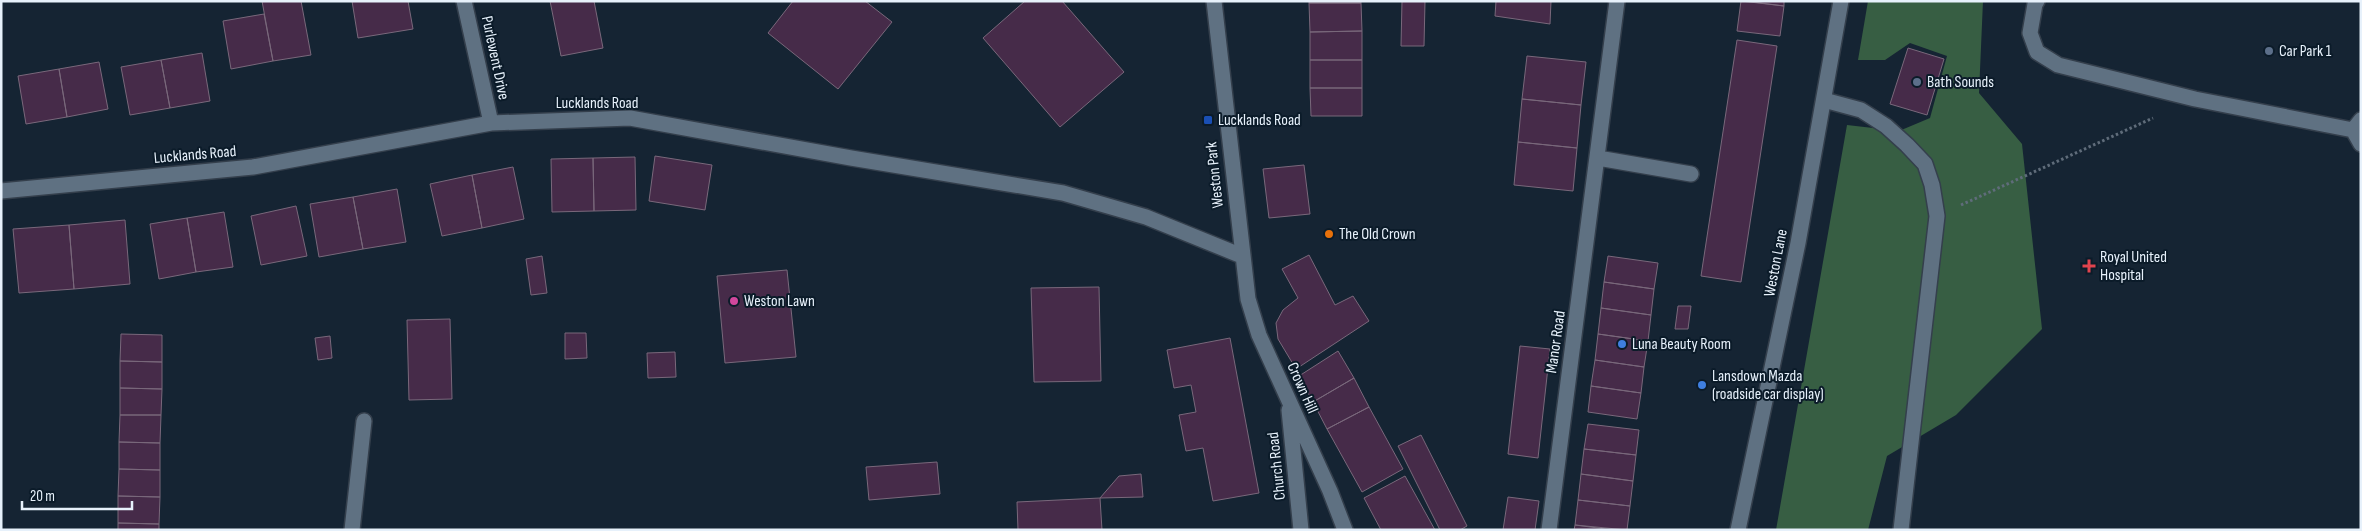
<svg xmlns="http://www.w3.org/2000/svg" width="2362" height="531" viewBox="0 0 2362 531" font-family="'Sofia Sans Condensed',sans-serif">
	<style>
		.forest { fill: #375e43 }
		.building { fill: #462b49; stroke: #79687b }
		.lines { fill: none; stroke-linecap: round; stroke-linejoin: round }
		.minor-casing { stroke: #343f4c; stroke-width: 18 }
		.path { stroke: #5f6c7a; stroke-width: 3; stroke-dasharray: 2.5 2.5; stroke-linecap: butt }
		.minor { stroke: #5f7182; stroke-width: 15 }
		.service-dot { fill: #5c6f8a; stroke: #0b1b29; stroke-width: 2 }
		.transit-dot { fill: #1a4fb4; stroke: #0b1b29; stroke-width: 2 }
		.food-dot { fill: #e8710a; stroke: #0b1b29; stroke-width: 2 }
		.health-dot { fill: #e0444e; stroke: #0b1b29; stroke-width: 2 }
		.hotel-dot { fill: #d1479c; stroke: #0b1b29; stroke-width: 2 }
		.shop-dot { fill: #3f7fe0; stroke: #0b1b29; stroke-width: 2 }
		.labels { text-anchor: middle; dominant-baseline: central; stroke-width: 4; stroke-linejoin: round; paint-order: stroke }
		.poi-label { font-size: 16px; fill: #e7f1fb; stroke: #0b1b29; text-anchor: start }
		.street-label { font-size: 16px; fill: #e7f1fb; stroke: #0b1b29 }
	</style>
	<rect width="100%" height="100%" fill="#152433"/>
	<path class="forest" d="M1868,1H1983L1979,93L2022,144L2042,329L1956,415L1887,456L1868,530H1776L1847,125L1899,131L1930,118L1947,56L1910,43L1885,60H1858Z"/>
	<path class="building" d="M262,1H301L311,55L273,61Z
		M352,1H408L413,29L358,38Z
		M550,1H594L603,48L561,56Z
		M793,1H865L892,22L838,89L768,33Z
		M1025,1H1062L1124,72L1060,127L983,38Z
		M1309,1H1361V3H1309Z
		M1402,1H1425L1424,46H1401Z
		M1496,1H1551L1550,24L1495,16Z
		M1741,1L1784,6L1780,36L1737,31Z
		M1745,1H1784V6Z
		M1309,3H1361L1362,31L1310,32Z
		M264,14L273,61L231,69L223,21Z
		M1362,31V60H1310V32Z
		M1737,40L1777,46L1741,282L1701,276Z
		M1908,48L1944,59L1927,115L1890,104Z
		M202,53L210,101L170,108L161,60Z
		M1527,56L1586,62L1581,105L1522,99Z
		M161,60L170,108L130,115L121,67Z
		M1310,60H1362V88H1310Z
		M99,62L108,109L67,117L59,69Z
		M59,69L67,117L26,124L18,76Z
		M1310,88H1362V116H1311Z
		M1522,99L1581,105L1577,148L1518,142Z
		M1518,142L1577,148L1573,191L1514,185Z
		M655,156L712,165L705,210L649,201Z
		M635,157L636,210L594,211L593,158Z
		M593,158L594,211L552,212L551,159Z
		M1304,165L1310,214L1269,218L1263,169Z
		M513,167L524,219L482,228L472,175Z
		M472,175L482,228L442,236L430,184Z
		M397,189L406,242L363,249L353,197Z
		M353,197L363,249L319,257L310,204Z
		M296,206L307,256L261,265L251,216Z
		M224,212L233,267L196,272L187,218Z
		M187,218L196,272L159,279L150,224Z
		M125,220L130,284L74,289L69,225Z
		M69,225L74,289L19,293L13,229Z
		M1309,255L1335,305L1353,296L1369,321L1296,369L1278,339L1276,323L1283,310L1298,298L1282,269Z
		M542,256L547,293L531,295L526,259Z
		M1608,256L1658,263L1654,289L1604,282Z
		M787,270L796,357L725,363L717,276Z
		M1604,282L1654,289L1651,315L1601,308Z
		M1099,287L1101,381L1034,382L1031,288Z
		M1678,306H1691L1688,329H1675Z
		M1601,308L1651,315L1648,341L1598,334Z
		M450,319L452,399L409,400L407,320Z
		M565,333H586L587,358L565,359Z
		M121,334L162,335V362L120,361Z
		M1598,334L1648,341L1644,367L1595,360Z
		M330,336L332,358L318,360L315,338Z
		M1230,338L1259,493L1213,501L1203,448L1186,451L1179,415L1196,412L1191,385L1174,388L1167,350Z
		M1520,346L1550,349L1538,458L1508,454Z
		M1338,351L1354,378L1313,402L1299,376Z
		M675,352L676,377L648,378L647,353Z
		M1595,360L1644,367L1641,393L1591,386Z
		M120,361L162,362V389L120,388Z
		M1354,378L1369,407L1327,429L1313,402Z
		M1591,386L1641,393L1637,419L1588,412Z
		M120,388L162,389L161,415H120Z
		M1369,407L1403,469L1362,492L1327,429Z
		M120,415H161L160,443L119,442Z
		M1588,424L1639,430L1636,455L1584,449Z
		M1421,435L1467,526L1460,530H1440L1398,446Z
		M119,442L160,443V470L119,469Z
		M1584,449L1636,455L1633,481L1581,474Z
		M937,462L940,494L869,500L866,467Z
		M119,469L160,470V497L118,496Z
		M1141,474L1143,497L1100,498L1119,476Z
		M1581,474L1633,481L1630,506L1578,500Z
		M1405,476L1435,530H1381L1364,498Z
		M118,496L160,497L159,524L118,523Z
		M1508,497L1539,501L1535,530H1503Z
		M1100,498L1102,530H1018L1017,502Z
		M1578,500L1630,506L1627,530L1575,525Z
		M118,523L159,524V530H118Z
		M1575,525L1613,530H1574Z"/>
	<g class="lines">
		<g class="minor-casing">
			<path id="minor" d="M464,1L491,123
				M1214,1L1248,299L1259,335L1330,491L1345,530
				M2037,1L2035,4L2030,33L2037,52L2058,65L2195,99L2353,130
				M1824,100L1861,110L1886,126L1907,145L1925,164L1932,185L1937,216L1901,530
				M2361,120L2353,130L2361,144
				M1598,158L1691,174
				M1,191L253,167L491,123L630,118L851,158L1063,193L1146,217L1242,256
				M1289,410L1301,530
				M352,530L364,421
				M1549,530L1617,1
				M1738,530L1798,243L1841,1"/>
		</g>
		<path class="path" d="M1961,205L2153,118"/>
		<use href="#minor" class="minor"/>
	</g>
	<g class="service-dot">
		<circle cx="2269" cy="51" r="5"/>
		<circle cx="1917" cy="82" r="5"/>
	</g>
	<rect class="transit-dot" x="1203" y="115" width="10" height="10" rx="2.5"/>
	<circle class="food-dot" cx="1329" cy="234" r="5"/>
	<path class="health-dot" d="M2086.5 258.5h5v5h5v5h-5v5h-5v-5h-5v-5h5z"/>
	<circle class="hotel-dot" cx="734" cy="301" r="5"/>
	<g class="shop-dot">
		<circle cx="1622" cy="344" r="5"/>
		<circle cx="1702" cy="385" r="5"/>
	</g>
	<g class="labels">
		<g class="poi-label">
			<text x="2279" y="51">Car Park 1</text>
			<text x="1927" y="82">Bath Sounds</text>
			<text x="1218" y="120">Lucklands Road</text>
			<text x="1339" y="234">The Old Crown</text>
			<text x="2100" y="257">Royal United<tspan x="2100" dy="18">Hospital</tspan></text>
			<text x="744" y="301">Weston Lawn</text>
			<text x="1632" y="344">Luna Beauty Room</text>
			<text x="1712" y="376">Lansdown Mazda<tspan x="1712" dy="18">(roadside car display)</tspan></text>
		</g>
		<g class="street-label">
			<text transform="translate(495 58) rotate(78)">Purlewent Drive</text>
			<text x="597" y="103">Lucklands Road</text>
			<text transform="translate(195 155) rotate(-5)">Lucklands Road</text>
			<text transform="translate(1215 175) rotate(-96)">Weston Park</text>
			<text transform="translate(1776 263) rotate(-79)">Weston Lane</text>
			<text transform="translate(1556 342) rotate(-82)">Manor Road</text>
			<text transform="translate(1302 388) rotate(66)">Crown Hill</text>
			<text transform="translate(1277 466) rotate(-96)">Church Road</text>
		</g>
	</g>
	<rect width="2362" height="531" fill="none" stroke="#e7f1fb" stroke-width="5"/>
	<path d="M22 501v8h110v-8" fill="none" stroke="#e7f1fb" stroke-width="2.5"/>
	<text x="30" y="501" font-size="15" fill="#e7f1fb" stroke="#0b1b29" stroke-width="4" paint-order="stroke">20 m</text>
</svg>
